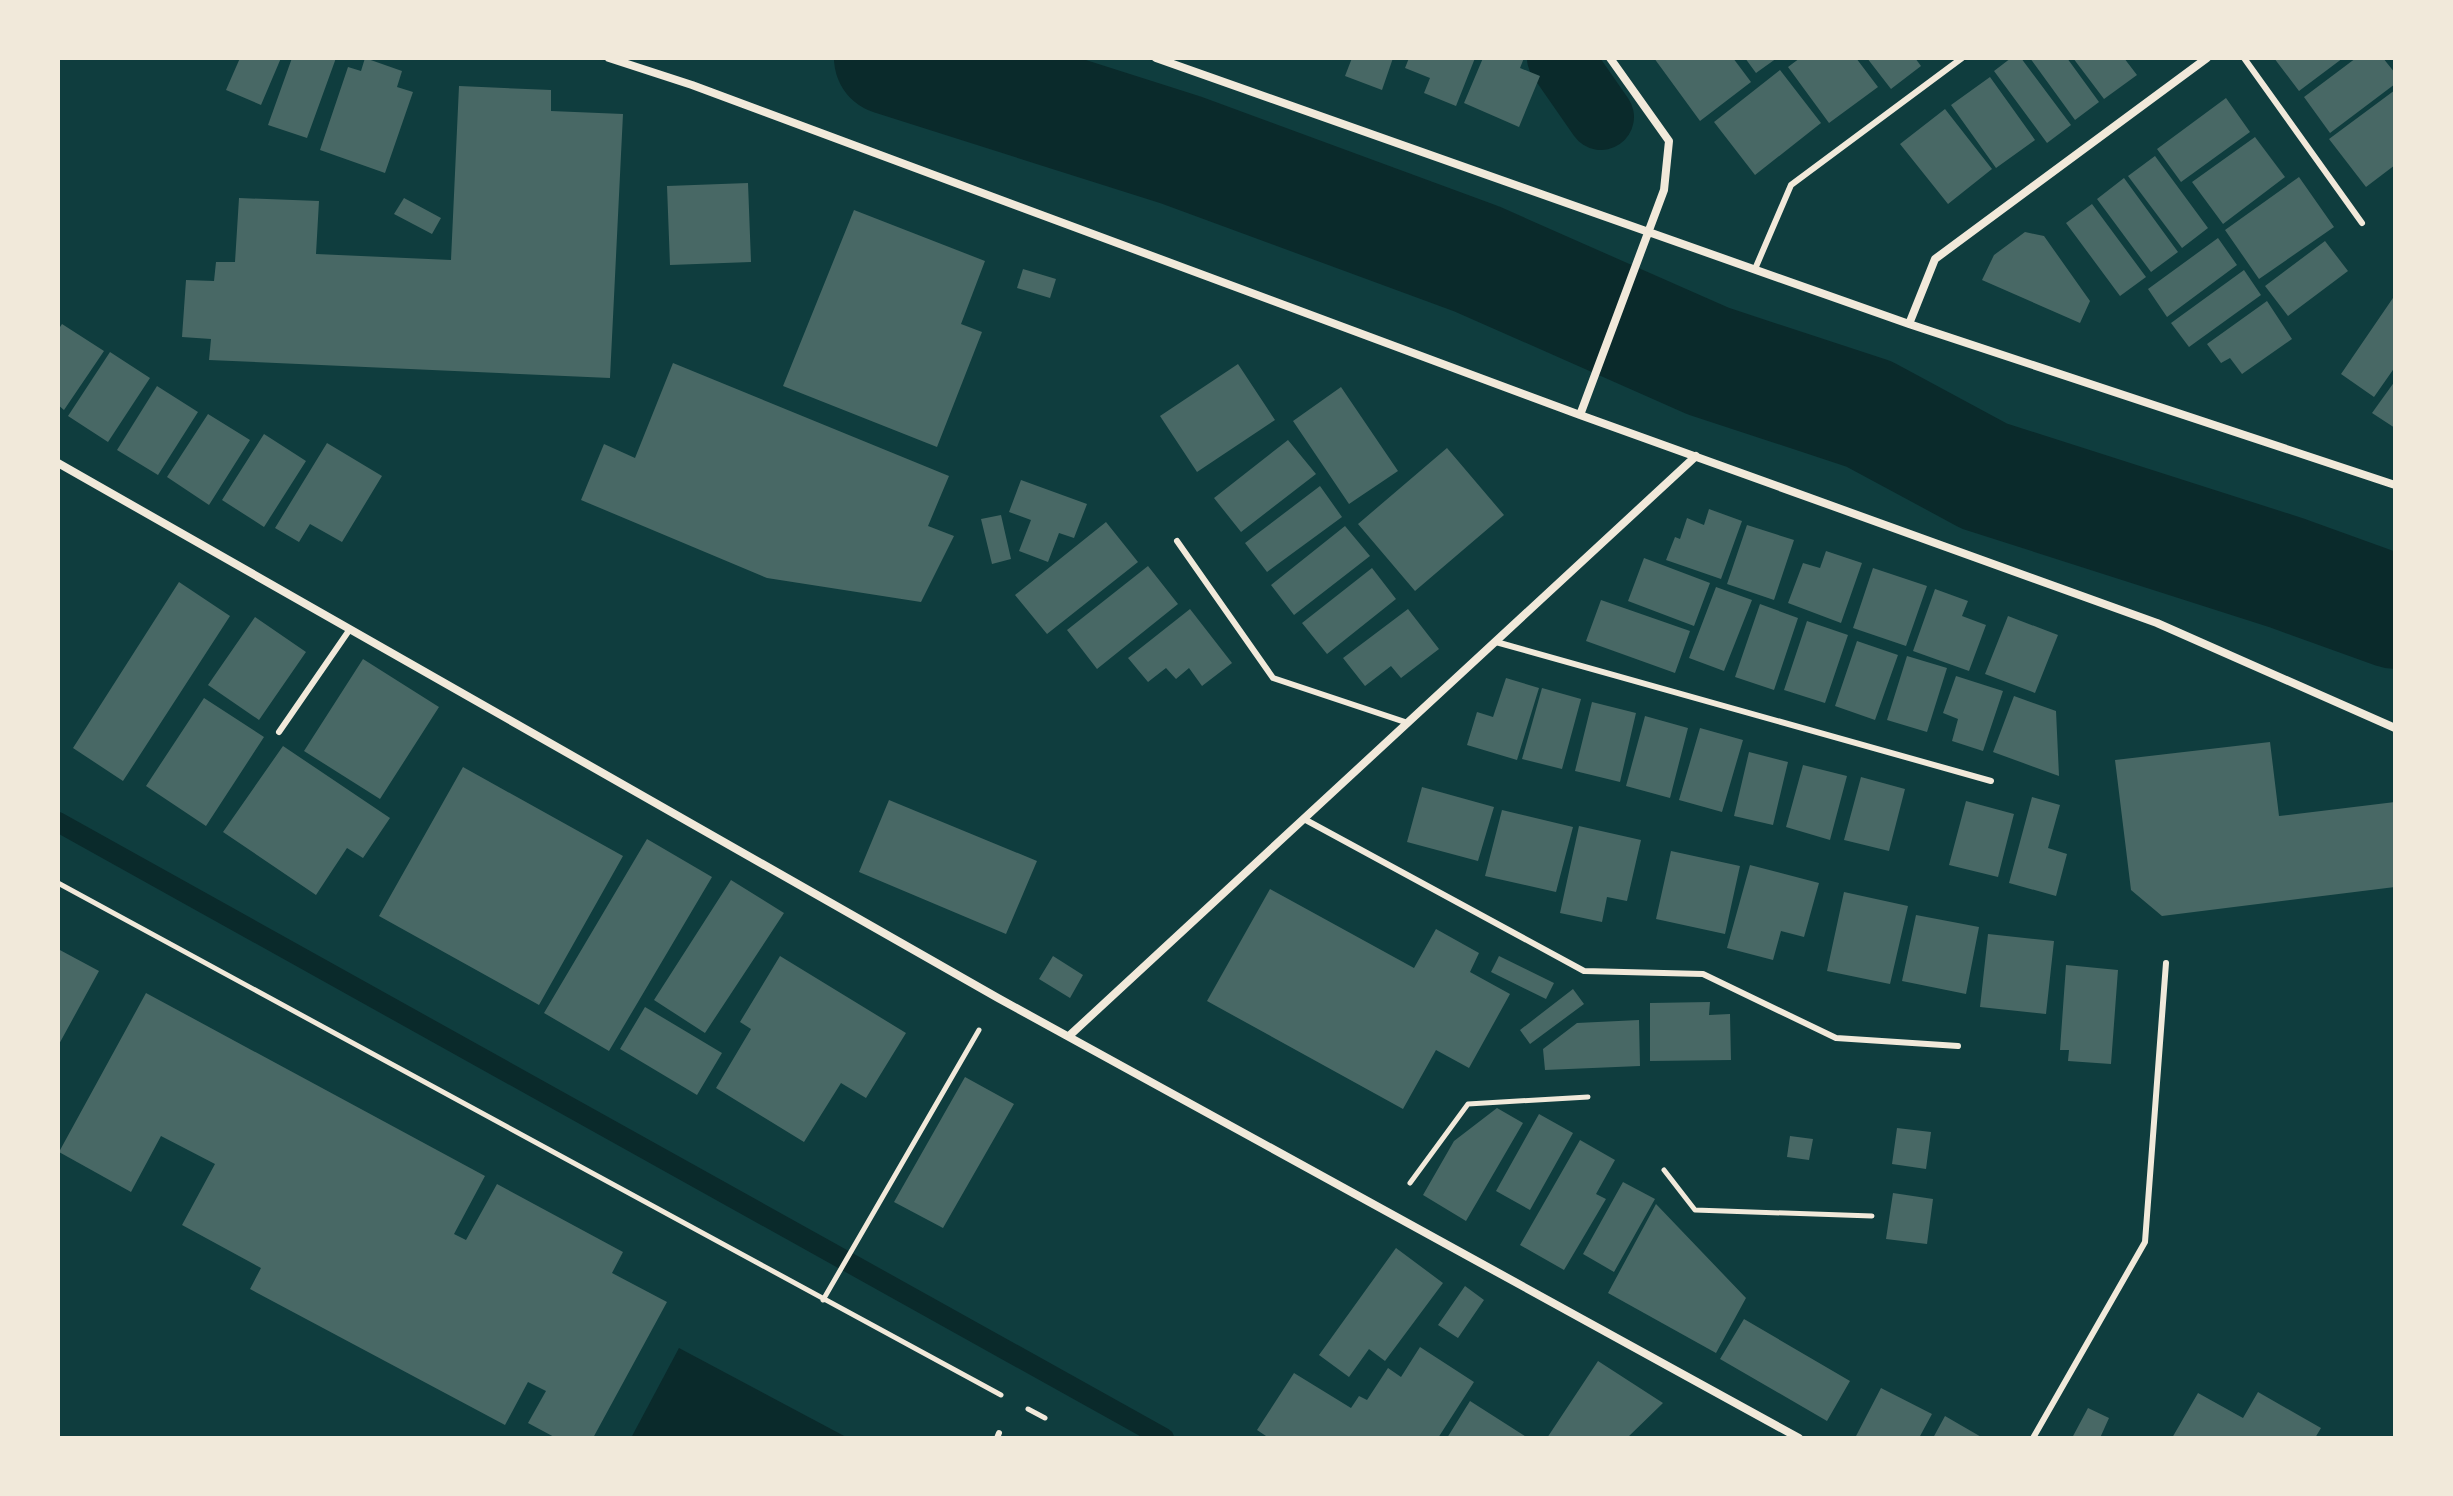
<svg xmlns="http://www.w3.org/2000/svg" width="2453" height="1496" viewBox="0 0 2453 1496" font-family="'Zilla Slab',serif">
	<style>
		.water { fill: #0a2a2b }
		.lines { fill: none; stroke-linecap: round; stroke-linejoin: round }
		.stream { stroke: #0a2a2b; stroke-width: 20 }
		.canal { stroke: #0a2a2b; stroke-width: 66 }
		.river { stroke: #0a2a2b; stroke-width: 114 }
		.building { fill: #486865 }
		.path { stroke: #f1e9da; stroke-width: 5 }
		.service { stroke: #f1e9da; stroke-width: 6 }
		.minor { stroke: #f1e9da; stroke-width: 8 }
	</style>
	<rect width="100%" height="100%" fill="#0f3d3e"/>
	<path class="water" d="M679,1348L848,1438H631Z"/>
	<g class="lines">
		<path class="stream" d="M58,822L1164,1438"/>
		<path class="canal" d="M1560,58L1601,117"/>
		<path class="river" d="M891,58L1181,150L1477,259L1708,361L1869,414L1984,476L2287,573L2395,612"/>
	</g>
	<path class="building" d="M240,58H281L261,105L226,90Z
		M292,58H336L307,138L268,125Z
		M365,58L402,71L397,87L413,92L385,173L320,150L348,67L361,71Z
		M1352,58H1393L1382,90L1345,76Z
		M1409,58H1475L1456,106L1424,93L1430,78L1405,68Z
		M1483,58H1524L1520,68L1540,76L1519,127L1464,103Z
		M1654,58H1733L1751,82L1700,121Z
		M1745,58H1777L1756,73Z
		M1800,58H1856L1878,87L1829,123L1788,67Z
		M1867,58H1915L1921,66L1891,89Z
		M2011,58H2021L2071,125L2047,143L1994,71Z
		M2030,58H2067L2099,102L2075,120Z
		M2073,58H2124L2137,75L2104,99Z
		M2274,58H2343L2299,91Z
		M2356,58H2383L2395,73V84L2330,133L2304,97Z
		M1780,70L1821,123L1755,175L1714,122Z
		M1990,77L2035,140L1996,168L1951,105Z
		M459,86L551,90V111L623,114L610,378L209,360L211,339L182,337L186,280L214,281L216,262H235L239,198L319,201L316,254L451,260Z
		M2395,90V165L2366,187L2329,139Z
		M2226,98L2250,132L2181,182L2157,149Z
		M1945,109L1992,169L1948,204L1900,144Z
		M2255,137L2285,177L2223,224L2192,182Z
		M2155,156L2208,228L2182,248L2128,176Z
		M2299,177L2334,227L2259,279L2225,230Z
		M2124,178L2178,252L2151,272L2097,199Z
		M748,183L751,262L670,265L667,186Z
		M404,198L441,218L432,234L394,214Z
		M2092,204L2146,277L2120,296L2066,223Z
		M854,210L985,261L961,324L982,332L937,447L783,386Z
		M2025,232L2044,236L2090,301L2080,323L1982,280L1994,255Z
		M2218,238L2237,265L2167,317L2148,289Z
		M2325,241L2348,271L2288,316L2265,286Z
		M1023,269L1056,279L1050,298L1017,288Z
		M2244,270L2261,295L2189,347L2171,323Z
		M2395,295V367L2374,397L2341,374Z
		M2267,301L2292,339L2242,374L2230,358L2221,363L2207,344Z
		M62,324L104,351L64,410L58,405V330Z
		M110,352L150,378L108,442L68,416Z
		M673,363L949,476L928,526L954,536L921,602L767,578L581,500L604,444L635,458Z
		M1238,364L1275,420L1197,472L1160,416Z
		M2395,381V428L2372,413Z
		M157,386L198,412L158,475L117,450Z
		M1341,387L1398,471L1349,504L1293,421Z
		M208,414L250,440L209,505L167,477Z
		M264,434L306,461L264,527L222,500Z
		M1288,440L1316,474L1241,532L1214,498Z
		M327,443L382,476L342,542L310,524L299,542L275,528Z
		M1447,448L1504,515L1415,591L1358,524Z
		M1021,480L1087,504L1074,538L1059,533L1048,562L1019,551L1031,520L1009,512Z
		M1320,486L1342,517L1267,572L1245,543Z
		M1709,509L1742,521L1721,579L1666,560L1675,537L1680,539L1687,518L1704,525Z
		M1001,515L1011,559L992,564L981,519Z
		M1106,522L1138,562L1047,634L1015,595Z
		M1747,525L1794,540L1774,600L1727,584Z
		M1345,526L1370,556L1294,615L1271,585Z
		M1826,551L1862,563L1841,623L1788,603L1803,563L1820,568Z
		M1644,558L1710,583L1694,626L1628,601Z
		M1148,566L1178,604L1097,669L1067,630Z
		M1372,568L1396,599L1327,654L1302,623Z
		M1873,568L1927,586L1906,646L1853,628Z
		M179,582L230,616L123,781L73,748Z
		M1716,587L1752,600L1724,671L1689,658Z
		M1935,589L1968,601L1962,616L1986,625L1969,671L1913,651Z
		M1601,600L1690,631L1675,673L1586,641Z
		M1760,604L1798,618L1774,690L1735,677Z
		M1190,609L1232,663L1202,686L1189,668L1176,679L1166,668L1148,682L1128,658Z
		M1408,609L1439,649L1401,678L1391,666L1365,686L1343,658Z
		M2008,616L2058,635L2035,693L1985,674Z
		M255,617L306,652L259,720L208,685Z
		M1807,621L1848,635L1825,703L1784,690Z
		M1857,641L1898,655L1875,720L1835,706Z
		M1907,656L1947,668L1927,732L1887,720Z
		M363,659L439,707L380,799L304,751Z
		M1956,676L2003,691L1983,751L1952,741L1958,719L1943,713Z
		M1506,678L1539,688L1517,760L1467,745L1477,712L1493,717Z
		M1542,688L1581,699L1562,769L1522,759Z
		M2014,696L2056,711L2059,776L1993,752Z
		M204,698L264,737L206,826L146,786Z
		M1592,702L1636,713L1620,782L1575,771Z
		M1645,716L1688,728L1670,798L1626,786Z
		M1700,728L1743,740L1722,812L1679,800Z
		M2270,742L2279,816L2395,802V887L2162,916L2131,890L2115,760Z
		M283,746L390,818L363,858L347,848L316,895L223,832Z
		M1749,752L1788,762L1773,825L1734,816Z
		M1803,765L1847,776L1830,840L1786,827Z
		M463,767L623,856L539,1005L379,916Z
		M1861,777L1905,789L1889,851L1844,840Z
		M1422,787L1494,807L1478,861L1407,842Z
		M2032,797L2060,805L2048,848L2067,854L2056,896L2009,883Z
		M889,800L1037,861L1006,934L859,872Z
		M1966,801L2014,814L1998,877L1949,865Z
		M1502,810L1573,827L1556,892L1485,876Z
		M1579,826L1641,840L1627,901L1607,897L1602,922L1560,913Z
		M647,839L712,877L609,1051L544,1013Z
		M1671,851L1740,866L1725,934L1656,919Z
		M1750,865L1819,883L1804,937L1781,931L1773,960L1727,948Z
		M731,880L784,913L705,1033L654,1000Z
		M1270,889L1414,968L1436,929L1479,953L1470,972L1510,994L1469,1068L1436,1050L1403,1109L1207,1001Z
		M1844,892L1908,906L1890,984L1827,971Z
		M1916,915L1979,927L1966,994L1902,981Z
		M1988,934L2054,941L2046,1014L1980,1007Z
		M58,949L99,971L58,1046Z
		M780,956L906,1033L866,1098L841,1083L804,1142L716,1088L751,1029L740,1022Z
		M1053,956L1083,975L1070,998L1039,979Z
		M1499,956L1554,983L1546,999L1491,972Z
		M2066,965L2118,970L2111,1064L2068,1061L2069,1050H2060Z
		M1573,989L1584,1004L1530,1044L1520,1030Z
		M146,993L485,1176L454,1234L466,1240L497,1184L623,1252L612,1273L667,1302L593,1438H556L528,1423L546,1391L528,1382L505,1425L250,1289L261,1268L182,1225L215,1164L161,1136L131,1192L59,1152Z
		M1710,1002L1709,1015L1730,1014L1731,1060L1650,1061V1003Z
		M645,1007L722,1053L697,1095L620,1049Z
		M1639,1020L1640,1066L1545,1070L1543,1049L1577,1023Z
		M965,1077L1014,1104L943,1228L894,1202Z
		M1497,1108L1523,1123L1466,1221L1423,1195L1454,1141Z
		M1539,1114L1573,1133L1530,1210L1496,1191Z
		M1897,1128L1931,1132L1926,1169L1892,1164Z
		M1790,1136L1813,1139L1809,1160L1787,1157Z
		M1580,1140L1615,1160L1596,1194L1606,1199L1564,1270L1520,1245Z
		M1623,1182L1655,1199L1614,1272L1583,1254Z
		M1893,1193L1933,1199L1927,1244L1886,1239Z
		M1656,1204L1746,1298L1716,1353L1608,1293Z
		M1396,1248L1443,1283L1385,1361L1369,1349L1349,1377L1319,1355Z
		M1465,1286L1484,1300L1458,1338L1438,1325Z
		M1744,1319L1850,1381L1827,1421L1720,1359Z
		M1420,1347L1474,1382L1438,1438H1269L1257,1430L1294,1373L1351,1408L1359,1396L1367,1400L1388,1368L1401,1377Z
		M1598,1361L1663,1403L1627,1438H1547Z
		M1881,1388L1932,1414L1919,1438H1855Z
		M2258,1392L2321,1428L2315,1438H2172L2198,1393L2243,1418Z
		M1470,1401L1528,1438H1447Z
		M2088,1408L2109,1418L2100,1438H2072Z
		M1945,1416L1983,1438H1933Z"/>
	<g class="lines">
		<path class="path" d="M58,883L1001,1395
			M1664,1170L1695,1210L1872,1216
			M1410,1183L1468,1104L1588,1097
			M823,1300L979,1030
			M1028,1409L1045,1418"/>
		<path class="service" d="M2244,58L2362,223
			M1755,269L1791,185L1962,58
			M1177,541L1273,678L1408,723
			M1496,642L1991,781
			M279,732L350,629
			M1304,819L1584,971L1703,974L1836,1038L1958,1046
			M997,1438L999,1433
			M2033,1438L2145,1242L2166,963"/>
		<path class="minor" d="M609,58L692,85L1580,415L2157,623L2395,728
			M1156,58L1909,324L2395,485
			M1909,324L1935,259L2207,58
			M1580,415L1664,190L1669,141L1610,58
			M58,463L998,998L1799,1438
			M1069,1036L1696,456"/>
	</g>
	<rect width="2453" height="1496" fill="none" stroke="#f1e9da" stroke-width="120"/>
</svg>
